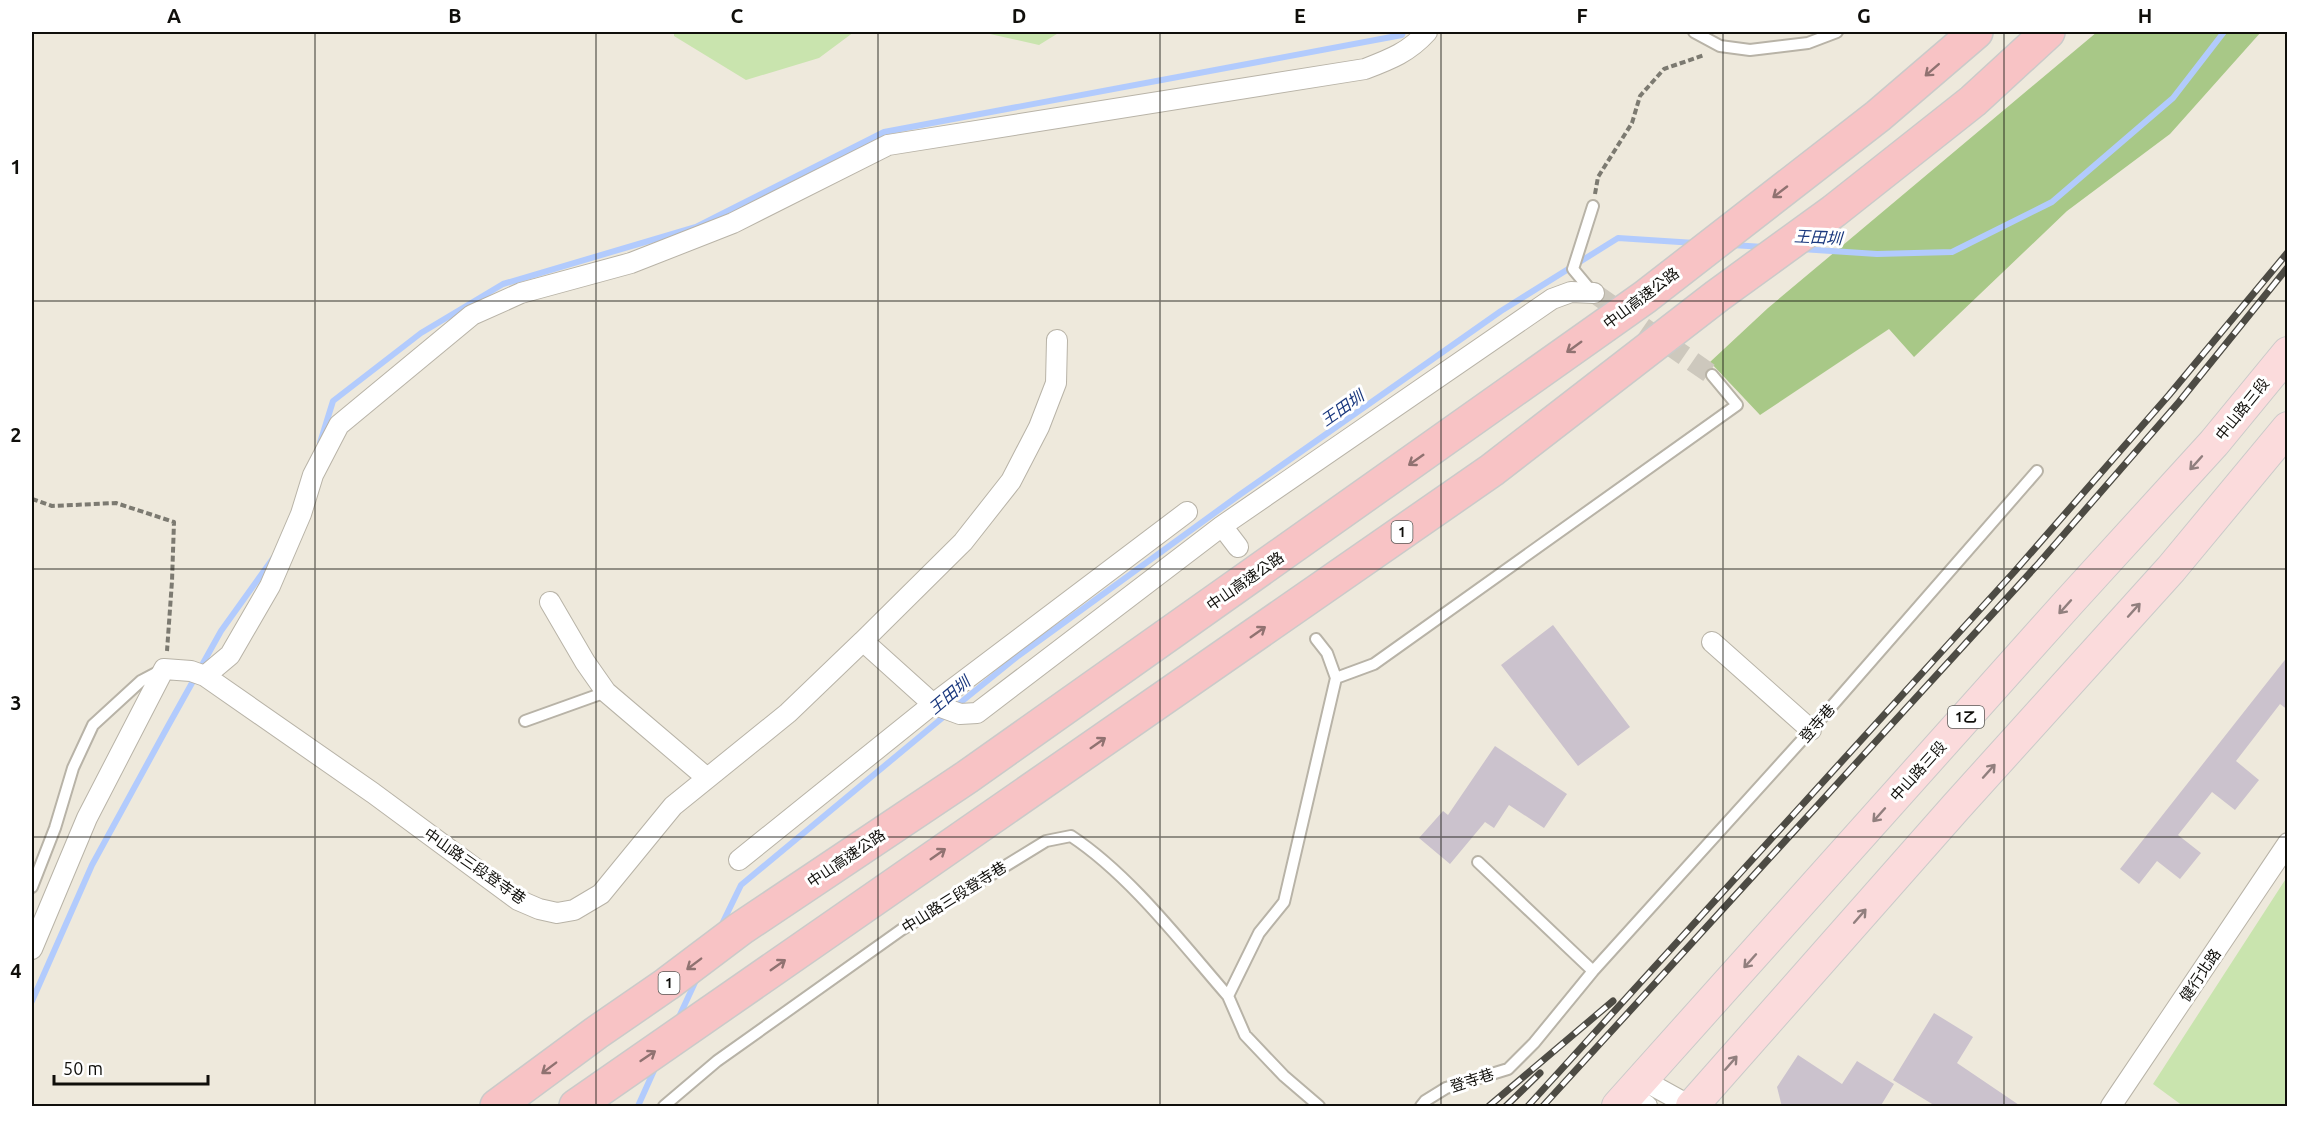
<svg xmlns="http://www.w3.org/2000/svg" width="2319" height="1138" viewBox="0 0 2319 1138" font-family="Ubuntu,'Noto Sans TC',sans-serif">
	<style>
		.green { fill: #c9e4ae }
		.forest { fill: #a8c887 }
		.lines { fill: none; stroke-linecap: round; stroke-linejoin: round }
		.stream { stroke: #b2cbfd; stroke-width: 6 }
		.building { fill: #cbc2cd }
		.street-tunnel { stroke: #cdc8bd; stroke-width: 20; stroke-dasharray: 20 10; stroke-linecap: butt }
		.lane-casing { stroke: #b8b3a7; stroke-width: 14 }
		.street-casing { stroke: #b8b3a7; stroke-width: 22 }
		.primary-casing { stroke: #cacac9; stroke-width: 34 }
		.highway-casing { stroke: #cacac9; stroke-width: 36 }
		.path { stroke: #7c7a71; stroke-width: 4; stroke-dasharray: 6 3; stroke-linecap: butt }
		.lane { stroke: #fff; stroke-width: 10 }
		.street { stroke: #fff; stroke-width: 20 }
		.primary { stroke: #fbdbdc; stroke-width: 32 }
		.highway { stroke: #f8c3c5; stroke-width: 33 }
		.rail-casing { stroke: #4d4b44; stroke-width: 7 }
		.rail { stroke: #fff; stroke-width: 4.5; stroke-dasharray: 14; stroke-linecap: butt }
		.oneway { stroke: #907271 }
		.oneway2 { stroke: #917f7e }
		.grid { fill: none; stroke: #100f0b; stroke-width: 1.5; stroke-opacity: 0.55 }
		.labels { text-anchor: middle; dominant-baseline: central; stroke-width: 6; stroke-linejoin: round; paint-order: stroke }
		.shield { fill: #fff; stroke: #585754; stroke-width: 1.5 }
		.shield-label { font-size: 14px; font-weight: bold; fill: #100f0b }
		.street-label { font-size: 15px; fill: #100f0b; stroke: #fff }
		.water-label { font-size: 16px; font-style: italic; fill: #1a387e; stroke: #fff }
		.neatline { fill: none; stroke: #100f0b; stroke-width: 2 }
		.grid-label { font-size: 20px; text-anchor: middle; font-weight: bold; fill: #100f0b }
	</style>
	<rect width="100%" height="100%" fill="#eee9dc"/>
	<path class="green" d="M674,32H854L819,58L746,80L674,36Z
		M981,32H1060L1039,45Z
		M2287,877V1106H2183L2153,1084Z"/>
	<path class="forest" d="M2097,32H2261L2170,134L2067,211L1914,357L1889,329L1760,415L1710,362L1768,308Z"/>
	<g class="lines">
		<path class="stream" d="M1732,245L1764,247
			M1801,249L1877,254L1952,252L2052,202L2173,98L2224,32
			M320,443L333,401L421,333L503,284L696,227L884,132L1402,35L1403,32
			M955,707L1018,656L1238,496L1501,311L1618,238L1695,243
			M721,926L741,885L947,714
			M32,1001L92,865L168,726L221,631L274,557
			M678,1019L698,976
			M638,1106L656,1066"/>
	</g>
	<path class="building" d="M1553,625L1630,727L1578,766L1501,665Z
		M2288,656V710L2280,704L2236,761L2259,780L2235,810L2212,792L2178,835L2201,853L2180,879L2157,861L2139,884L2120,869Z
		M1495,746L1567,794L1544,828L1509,805L1494,828L1485,822L1450,864L1419,838L1443,811L1448,815Z
		M1934,1013L1973,1037L1957,1063L2022,1107H1937L1893,1080Z
		M1798,1055L1842,1084L1857,1061L1894,1084L1880,1107H1782L1777,1087Z"/>
	<g class="lines">
		<path class="street-tunnel" d="M1594,293L1712,375"/>
		<g class="lane-casing">
			<path id="lane" d="M1694,32L1720,46L1750,50L1808,43L1837,32
				M1593,206L1573,269L1593,293
				M1316,639L1327,653L1336,678L1284,902L1259,933L1228,996L1245,1035L1284,1076L1319,1106
				M1336,678L1374,664L1737,405L1712,375
				M525,721L606,692
				M1478,862L1593,971
				M32,887L55,828L73,768L93,725L141,681L160,671
				M664,1106L717,1061L901,930L1046,841L1071,836C1130,875 1181,942 1228,996
				M1421,1106L1425,1101L1446,1088L1508,1069L1534,1043L1593,971L1811,730L2037,471"/>
		</g>
		<g class="street-casing">
			<path id="street" d="M1222,526L1552,299L1571,292L1594,293
				M550,602L585,662L606,692L707,778
				M863,641L963,542L1011,481L1039,427L1056,383L1057,340
				M1712,642L1811,730
				M205,676L230,655L270,586L301,514L313,475L339,425L472,315L521,293L631,263L733,223L888,145L1365,69C1391,59 1409,52 1427,32
				M739,860L933,704L1187,512
				M32,949L87,818L164,669L191,671L205,676L373,793L518,900L539,909L557,913L574,910L601,894L673,806L788,713L863,641L933,704L960,714L977,713L1222,526L1238,547
				M1643,1080L1690,1106
				M1630,1094L1647,1106
				M2111,1106L2288,843"/>
		</g>
		<g class="primary-casing">
			<path id="primary" d="M1618,1106L2069,602L2214,443L2288,353
				M1692,1106L1956,807L2171,569L2288,428"/>
		</g>
		<g class="highway-casing">
			<path id="highway" d="M497,1106L596,1033L667,984L740,929L967,777L1645,297L1878,116L1976,32
				M576,1106L1492,470L1717,296L1834,211L1973,101L2048,32"/>
		</g>
		<path class="path" d="M1595,194L1598,177L1632,123L1640,96L1664,69L1704,55
			M32,499L52,506L116,503L174,522L172,581L167,651"/>
		<use href="#lane" class="lane"/>
		<use href="#street" class="street"/>
		<use href="#primary" class="primary"/>
		<use href="#highway" class="highway"/>
		<g class="rail-casing">
			<path id="rail" d="M1489,1106L1613,1001
				M1506,1106L1540,1073
				M1528,1106L2015,571L2169,395L2288,252
				M1543,1106L2039,563L2179,402L2288,267"/>
		</g>
		<use href="#rail" class="rail"/>
	</g>
	<defs><path id="oneway-shaft" d="M-6 0H5M1.5-3L5.5 0L1.5 3" fill="none" stroke-width="1.6" stroke-linecap="round" stroke-linejoin="round" transform="scale(1.5)"/></defs>
	<g class="oneway">
		<use href="#oneway-shaft" transform="translate(1932 70) rotate(139)"/>
		<use href="#oneway-shaft" transform="translate(1780 192) rotate(142)"/>
		<use href="#oneway-shaft" transform="translate(1574 347) rotate(144)"/>
		<use href="#oneway-shaft" transform="translate(1416 460) rotate(145)"/>
		<use href="#oneway-shaft" transform="translate(1258 632) rotate(-35)"/>
		<use href="#oneway-shaft" transform="translate(1098 743) rotate(-35)"/>
		<use href="#oneway-shaft" transform="translate(938 854) rotate(-35)"/>
		<use href="#oneway-shaft" transform="translate(694 964) rotate(143)"/>
		<use href="#oneway-shaft" transform="translate(778 965) rotate(-35)"/>
		<use href="#oneway-shaft" transform="translate(648 1056) rotate(-34)"/>
		<use href="#oneway-shaft" transform="translate(549 1068) rotate(143)"/>
	</g>
	<g class="oneway2">
		<use href="#oneway-shaft" transform="translate(2196 463) rotate(132)"/>
		<use href="#oneway-shaft" transform="translate(2065 607) rotate(132)"/>
		<use href="#oneway-shaft" transform="translate(2134 610) rotate(-48)"/>
		<use href="#oneway-shaft" transform="translate(1989 771) rotate(-48)"/>
		<use href="#oneway-shaft" transform="translate(1879 815) rotate(132)"/>
		<use href="#oneway-shaft" transform="translate(1860 916) rotate(-49)"/>
		<use href="#oneway-shaft" transform="translate(1750 961) rotate(132)"/>
		<use href="#oneway-shaft" transform="translate(1731 1063) rotate(-49)"/>
	</g>
	<path class="grid" d="M315,32V1106M596,32V1106M878,32V1106M1160,32V1106M1441,32V1106M1723,32V1106M2004,32V1106M32,301H2288M32,569H2288M32,837H2288"/>
	<g class="labels">
		<g class="shield">
			<rect x="1391.5" y="521" width="21" height="22" rx="4.5"/>
			<rect x="1948" y="706" width="36" height="22" rx="4.5"/>
			<rect x="658.5" y="972" width="21" height="22" rx="4.5"/>
		</g>
		<g class="shield-label">
			<text x="1402" y="532">1</text>
			<text x="1966" y="717">1乙</text>
			<text x="669" y="983">1</text>
		</g>
		<g class="street-label">
			<text transform="translate(1641 298) rotate(-37)">中山高速公路</text>
			<text transform="translate(2242 409) rotate(-51)">中山路三段</text>
			<text transform="translate(1245 581) rotate(-35)">中山高速公路</text>
			<text transform="translate(1817 723) rotate(-49)">登寺巷</text>
			<text transform="translate(1918 771) rotate(-48)">中山路三段</text>
			<text transform="translate(846 858) rotate(-34)">中山高速公路</text>
			<text transform="translate(475 866) rotate(35)">中山路三段登寺巷</text>
			<text transform="translate(954 897) rotate(-32)">中山路三段登寺巷</text>
			<text transform="translate(2200 975) rotate(-56)">健行北路</text>
			<text transform="translate(1472 1080) rotate(-18)">登寺巷</text>
		</g>
		<g class="water-label">
			<text transform="translate(1818 237) rotate(3)">王田圳</text>
			<text transform="translate(1342 408) rotate(-35)">王田圳</text>
			<text transform="translate(949 695) rotate(-40)">王田圳</text>
		</g>
	</g>
	<rect width="2319" height="1138" fill="none" stroke="#ffffff" stroke-width="66"/>
	<path d="M54 1075v9h154v-9" fill="none" stroke="#100f0b" stroke-width="3"/>
	<text x="63" y="1075" font-size="18" fill="#100f0b" stroke="#ffffff" stroke-width="4.5" paint-order="stroke">50 m</text>
	<rect x="33" y="33" width="2253" height="1072" class="neatline"/>
	<g class="grid-label">
		<text x="174" y="23">A</text>
		<text x="455" y="23">B</text>
		<text x="737" y="23">C</text>
		<text x="1019" y="23">D</text>
		<text x="1300" y="23">E</text>
		<text x="1582" y="23">F</text>
		<text x="1864" y="23">G</text>
		<text x="2145" y="23">H</text>
		<text x="16" y="174">1</text>
		<text x="16" y="442">2</text>
		<text x="16" y="710">3</text>
		<text x="16" y="978">4</text>
	</g>
</svg>
